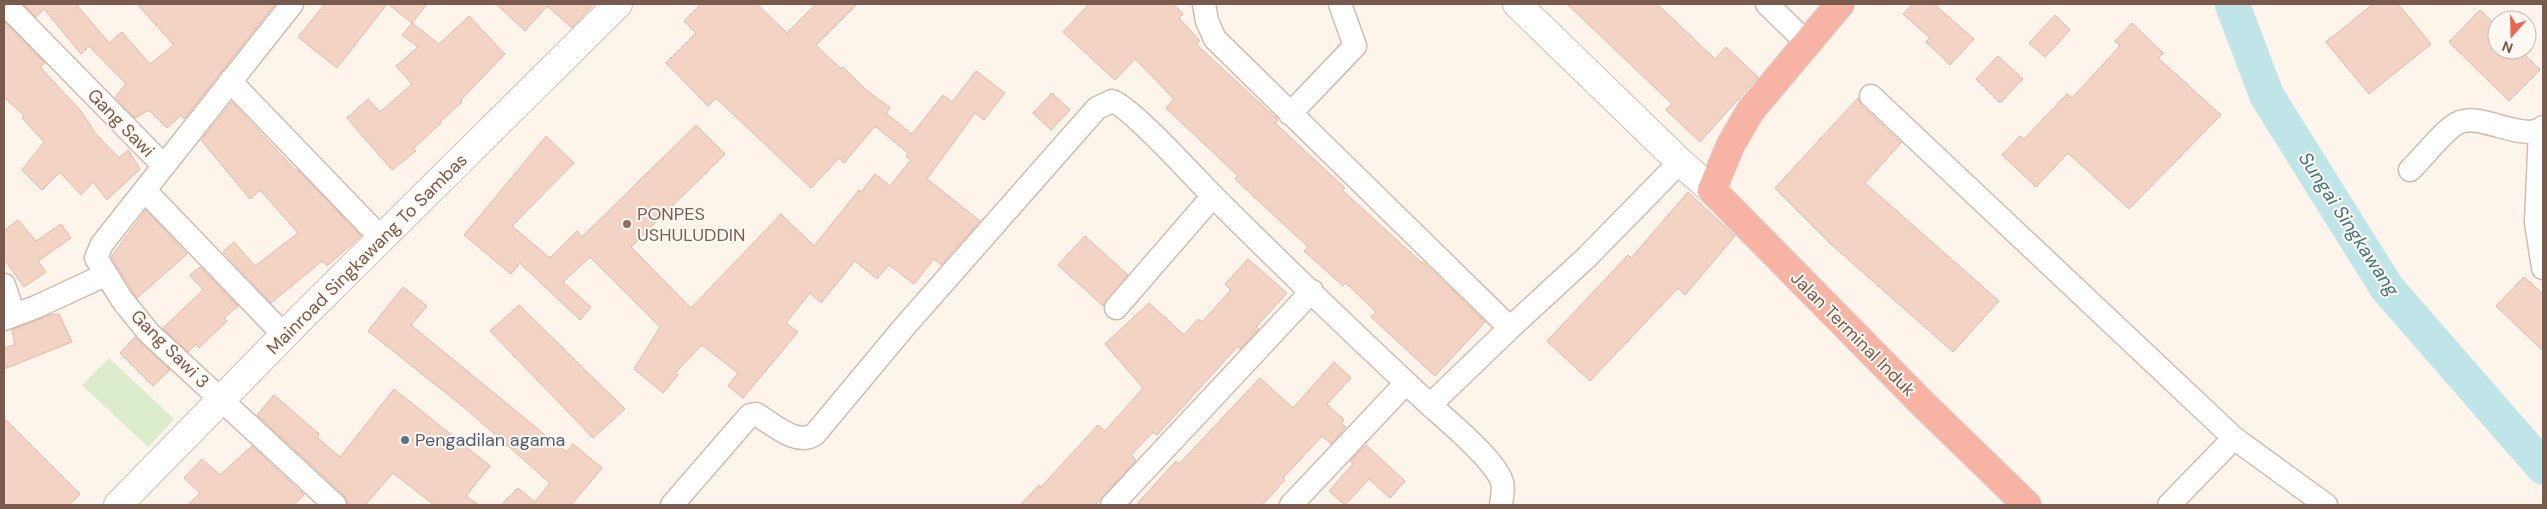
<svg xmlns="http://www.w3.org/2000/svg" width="2547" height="509" viewBox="0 0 2547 509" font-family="'DM Sans',sans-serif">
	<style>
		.green { fill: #daecc9 }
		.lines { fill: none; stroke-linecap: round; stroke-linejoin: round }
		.river { stroke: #bfe5e8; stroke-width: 35 }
		.building { fill: #f3d3c3; stroke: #e6b8a3 }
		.street-casing { stroke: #d1bcb0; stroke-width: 25 }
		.secondary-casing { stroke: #d6beb0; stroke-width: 30 }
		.highway-casing { stroke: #dad1cd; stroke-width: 30 }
		.street { stroke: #fff; stroke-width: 22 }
		.secondary { stroke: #fff; stroke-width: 28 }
		.highway { stroke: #f7b3a3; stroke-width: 28 }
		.education-dot { fill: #8d6e63; stroke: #fff9f3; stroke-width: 2 }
		.service-dot { fill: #5c6f8a; stroke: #fff9f3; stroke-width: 2 }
		.labels { text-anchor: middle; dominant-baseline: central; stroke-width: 4; stroke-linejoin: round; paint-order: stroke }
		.street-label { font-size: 18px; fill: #7a5a4d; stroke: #fff9f3 }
		.education-label { font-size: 18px; fill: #785e54; stroke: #fff9f3; text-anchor: start }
		.service-label { font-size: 18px; fill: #4e5e75; stroke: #fff9f3; text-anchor: start }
		.water-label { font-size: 19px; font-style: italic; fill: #40787e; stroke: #fff9f3 }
	</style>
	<rect width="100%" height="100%" fill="#fdf5ec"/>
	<path class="green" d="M109,358L174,419L148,447L82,385Z"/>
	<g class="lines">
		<path class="river" d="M2232,4L2267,96L2387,288L2543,467"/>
	</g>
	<path class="building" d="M23,4H76L109,43L122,32L150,64L174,45L137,4H275L184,119L181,115L167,128L149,110L135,118L115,97L126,84L89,46L81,54L44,9L36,17Z
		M325,4H387L337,68L298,37Z
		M388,4H427L412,23Z
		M496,4H594L572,28L547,6L525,31Z
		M701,4H757L787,33L816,4H857L816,45L841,69L843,67L864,88L890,108L886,113L912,134L943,95L952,102L976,71L1005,93L984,120L975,113L927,179L980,221L941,265L934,259L914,284L889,265L877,279L855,261L821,303L810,293L786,323L798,332L743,398L728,386L738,373L702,345L675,373L678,375L663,393L634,369L660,327L590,257L563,282L591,307L580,320L520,263L511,274L464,235L546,136L574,163L512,226L550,258L577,231L582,237L696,125L725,154L631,247L691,308L781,214L814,246L859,190L861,192L875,174L890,186L911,160L906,156L908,153L875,126L844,163L839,158L811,188L716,98L708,106L666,63L696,33L684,21Z
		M1089,4H1173L1183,14L1179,18L1200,41L1196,44L1278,120L1275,123L1345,188L1342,190L1422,263L1423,262L1485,322L1435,376L1371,317L1376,312L1346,283L1343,286L1304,251L1308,247L1235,179L1238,176L1166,108L1174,99L1135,59L1115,80L1063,32Z
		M1567,4H1657L1715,59L1726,47L1758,77L1700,142L1666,110L1672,104Z
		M1913,4H1934L1974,39L1950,65L1926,42L1930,38L1903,14Z
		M2373,4H2398L2431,44L2369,94L2326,42Z
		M2480,10L2497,27V50H2520L2540,70L2509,101L2449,42Z
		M2055,15L2070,30L2045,57L2029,43Z
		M469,16L505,54L460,101L462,102L440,122L441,123L413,149L416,151L392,170L347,118L368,99L380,112L412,84L396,66L418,47L402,35L412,23L439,44Z
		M4,21L45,63L40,67L80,110L96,134L119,158L128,150L140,169L107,200L93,182L81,195L60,172L42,190L22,170L44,142L22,118L24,116L4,97Z
		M2132,23L2163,53L2158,58L2221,115L2129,209L2068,153L2036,187L2002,155L2020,136L2024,139L2067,94L2072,98L2120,46L2115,41Z
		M1998,56L2023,79L2000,103L1976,79Z
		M1052,93L1070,110L1051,130L1033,113Z
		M1858,98L1862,106L1901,143L1865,183L1999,301L1953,352L1832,245L1775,188Z
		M232,102L296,171L298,170L361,236L327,266L322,261L271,303L223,252L234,242L255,266L298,233L260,190L250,199L201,140Z
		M1688,192L1735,236L1685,295L1678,288L1590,381L1547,341L1628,255L1631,258Z
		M146,210L187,254L137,298L111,257Z
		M18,220L36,241L61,224L71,238L38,261L46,272L24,287L4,259V231Z
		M1085,236L1128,275L1103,306L1058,265Z
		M1248,259L1287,293L1256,327L1259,329L1240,349L1238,346L1157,435L1153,432L1131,455L1136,460L1095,505H1020L1039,485L1041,487L1098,425L1105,431L1143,388L1105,344L1149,303L1184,335L1198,319L1202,322L1231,290L1225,284Z
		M200,267L238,306L224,318L227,321L199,348L196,344L188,352L163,328L203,290L190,275Z
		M2524,277L2543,294V351L2496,306Z
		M403,287L427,306L411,325L566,452L573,444L602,468L571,505H501L518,488L535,502L550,483L466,409L368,331Z
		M519,305L625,409L593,438L490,331Z
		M59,314L72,342L4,369V348L15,345L12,330L50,315Z
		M135,337L170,370L153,386L120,353Z
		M1334,362L1351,378L1327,404L1344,420L1341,423L1346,427L1331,444L1322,436L1283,478L1285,480L1262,505H1136L1176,461L1179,464L1260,378L1293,408Z
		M394,389L490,466L466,496L479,505H434L393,473L365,505H348L344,495L257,415L274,395L319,434L317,437L340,457Z
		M4,418L80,494L69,505H4Z
		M1366,445L1405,481L1390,498L1369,479L1345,505L1329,491L1353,464L1350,461Z
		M252,446L304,495L293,505H188L200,493L184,478L202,459L220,475Z"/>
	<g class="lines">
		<g class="street-casing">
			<path id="street" d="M5,4L163,165
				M292,4L102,244L96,258L123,301L149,333L335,505
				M1204,4L1207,21L1215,39L1510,328L1587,257L1680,162
				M1767,4L1806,42
				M230,81L382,239
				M1871,96L2234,438
				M1290,114L1355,46L1340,4
				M2540,130L2536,222L2543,268
				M2410,170C2423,158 2446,127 2460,122C2482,113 2525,143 2543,127
				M152,198L284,335
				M4,285L14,315
				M1116,308L1213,196
				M4,319L36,307L105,275
				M1430,405C1448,421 1496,461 1502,482C1504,490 1502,497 1501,505
				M672,505L750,415L756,414C773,424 797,447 815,434L905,326L1097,108L1112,101C1130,106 1194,177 1211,194C1283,266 1356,336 1430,405L1510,328
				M1112,505L1312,291
				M1291,505L1406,383
				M2169,505L2234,438L2326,505"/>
		</g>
		<g class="secondary-casing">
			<path id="secondary" d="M1517,4L1680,162L1712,190
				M118,505L303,316L618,4"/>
		</g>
		<g class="highway-casing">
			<path id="highway" d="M1840,4L1751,110L1731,144L1712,190L1923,404L2027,505"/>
		</g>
		<use href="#street" class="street"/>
		<use href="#secondary" class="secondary"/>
		<use href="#highway" class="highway"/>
	</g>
	<circle class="education-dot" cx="627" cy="224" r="5"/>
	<circle class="service-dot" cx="405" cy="440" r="5"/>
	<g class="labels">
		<g class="street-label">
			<text transform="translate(121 123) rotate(46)">Gang Sawi</text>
			<text transform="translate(367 254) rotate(-45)">Mainroad Singkawang To Sambas</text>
			<text transform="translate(1853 334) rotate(45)">Jalan Terminal Induk</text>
			<text transform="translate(170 349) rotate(45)">Gang Sawi 3</text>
		</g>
		<g class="education-label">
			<text x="637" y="214">PONPES<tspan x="637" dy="21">USHULUDDIN</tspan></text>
		</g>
		<g class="service-label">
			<text x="415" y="440">Pengadilan agama</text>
		</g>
		<g class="water-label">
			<text transform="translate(2349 224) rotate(57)">Sungai Singkawang</text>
		</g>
	</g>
	<rect width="2547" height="509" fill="none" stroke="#7a5a4d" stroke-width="10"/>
	<g transform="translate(2512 35) rotate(200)"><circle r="24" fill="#fff9f3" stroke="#cab9b1"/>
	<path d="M0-4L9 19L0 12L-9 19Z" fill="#e76851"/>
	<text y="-8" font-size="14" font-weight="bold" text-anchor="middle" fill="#7a5a4d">N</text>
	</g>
</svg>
